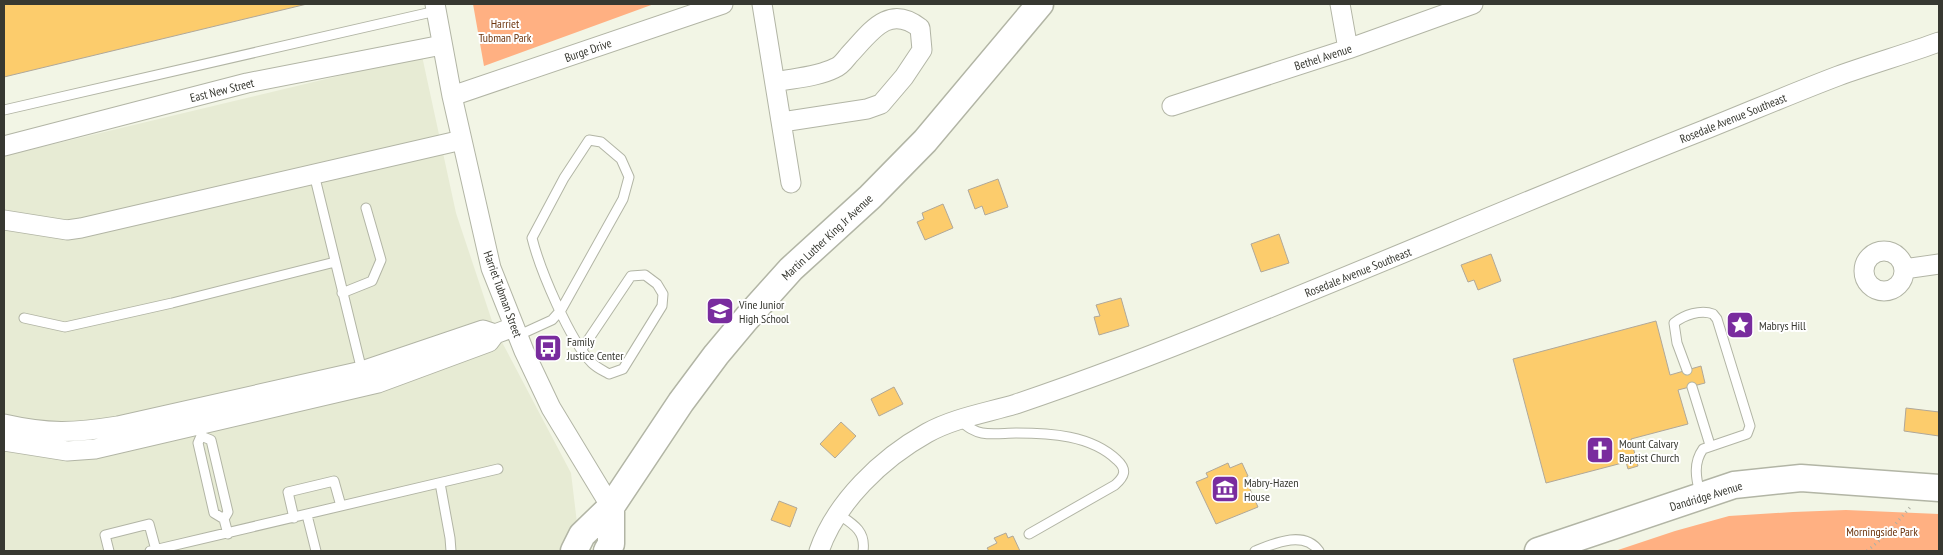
<svg xmlns="http://www.w3.org/2000/svg" width="1943" height="555" viewBox="0 0 1943 555" font-family="'PT Sans Narrow',sans-serif">
	<style>
		.built { fill: #e7ebd4 }
		.park { fill: #ffb082 }
		.building { fill: #fccc6c; stroke: #b0a899 }
		.lines { fill: none; stroke-linecap: round; stroke-linejoin: round }
		.lane-casing { stroke: #b2b5a5; stroke-width: 11 }
		.street-casing { stroke: #b2b5a5; stroke-width: 21 }
		.secondary-casing { stroke: #b2b5a5; stroke-width: 29 }
		.path { stroke: #aeb0a3; stroke-width: 3; stroke-dasharray: 1 4; stroke-linecap: butt }
		.lane { stroke: #fff; stroke-width: 9 }
		.street { stroke: #fff; stroke-width: 19 }
		.secondary { stroke: #fff; stroke-width: 26 }
		.labels { text-anchor: middle; dominant-baseline: central; stroke-width: 4; stroke-linejoin: round; paint-order: stroke }
		.park-label { font-size: 12px; fill: #6e360f; stroke: #fff }
		.street-label { font-size: 12px; fill: #373831; stroke: #fff }
		.poi-label { font-size: 12px; fill: #373831; stroke: #fff; text-anchor: start }
	</style>
	<rect width="100%" height="100%" fill="#f2f5e5"/>
	<path class="built" d="M422,56L456,213L494,327L571,473L577,523L563,551H4V156Z"/>
	<path class="park" d="M473,4H654L484,66Z
		M1846,510L1939,514V551H1615L1675,531L1729,516L1793,512Z"/>
	<path class="building" d="M4,4H307L4,77Z
		M998,179L1008,207L985,215L982,206L975,209L968,190Z
		M943,204L953,228L925,240L917,222L924,219L922,213Z
		M1279,234L1289,263L1261,272L1251,244Z
		M1491,254L1501,281L1478,290L1474,280L1468,282L1461,265Z
		M1121,298L1129,326L1099,335L1094,317L1100,316L1096,305Z
		M1656,321L1670,375L1701,366L1705,383L1678,390L1688,424L1631,439L1638,466L1628,469L1626,462L1546,483L1513,359Z
		M894,387L903,404L879,416L871,399Z
		M1906,408L1939,412V436L1904,431Z
		M841,422L856,436L835,458L820,444Z
		M1228,463L1230,468L1242,463L1248,476L1245,478L1258,507L1216,524L1196,482L1208,477L1206,473Z
		M779,501L797,508L790,527L771,520Z
		M1006,533L1008,538L1013,536L1020,551H989L987,548L997,543L994,538Z"/>
	<g class="lines">
		<g class="lane-casing">
			<path id="lane" d="M4,110L436,11
				M314,174L362,371
				M342,293L372,281L381,260L366,208
				M24,318L65,327L172,303L335,262
				M517,336L552,320L561,310L623,199L629,177L621,159L601,142L589,140L564,178L532,238C540,270 570,341 592,363C597,368 604,371 609,374L623,369L662,306L663,294L657,284L645,275L631,276L582,349
				M1687,370L1677,343L1674,323C1684,315 1701,309 1713,314L1717,319L1750,426L1747,434L1703,449C1693,463 1696,478 1700,494
				M1692,387L1710,445
				M959,420C967,426 972,431 982,433C993,435 1005,433 1016,433C1050,433 1091,435 1117,460C1128,470 1124,477 1115,485L1029,534
				M199,423L201,436L198,443L214,513L224,519
				M201,436L211,440L228,512L224,519L228,534
				M440,483L450,538L451,551
				M838,514C853,524 866,531 863,551
				M307,515L316,551
				M294,518L288,492L334,481L341,506
				M109,551L105,535L149,524L156,550
				M150,551L498,469
				M1255,551C1275,543 1304,530 1319,551"/>
		</g>
		<g class="street-casing">
			<path id="street" d="M435,4L452,96L491,268L524,351L551,408L611,507
				M762,4L791,183
				M1340,4L1348,49
				M775,82C795,78 817,77 835,68C841,66 845,60 849,55C870,33 888,3 920,28L922,50L904,77L881,104L867,109L782,122
				M452,96L723,4
				M1172,106L1348,49L1473,4
				M4,146L247,83L442,45
				M4,220L67,230L81,228L462,140
				M1864 271a20 20 0 1 1 40 0a20 20 0 1 1-40 0Z
				M1904,269L1939,264
				M4,424C48,434 74,433 118,426L362,371L483,330L495,334
				M4,441L67,451L95,449L378,383L489,342L495,334L514,327
				M819,551C836,502 882,458 927,433C954,418 986,413 1016,404C1087,380 1158,353 1227,325C1387,261 1544,193 1704,130C1749,112 1793,93 1838,76C1871,64 1906,54 1939,42"/>
		</g>
		<g class="secondary-casing">
			<path id="secondary" d="M574,551L582,535L611,507L681,402L716,355L747,318L791,269L870,197L925,141L1040,4
				M607,551L611,544V507
				M1538,551L1734,485L1801,478L1939,488"/>
		</g>
		<path class="path" d="M1867,551L1885,536L1912,505"/>
		<use href="#lane" class="lane"/>
		<use href="#street" class="street"/>
		<use href="#secondary" class="secondary"/>
	</g>
	<defs>
		<g id="school-square" transform="scale(1.4375)"><rect x="-9" y="-9" width="18" height="18" rx="4" fill="#792c9e" stroke="#fff"/><path d="M0-5L7-2L0 1L-7-2ZM-4 1L0 2.5L4 1V4Q0 6-4 4Z" fill="#fff"/></g>
		<g id="sight-square" transform="scale(1.4375)"><rect x="-9" y="-9" width="18" height="18" rx="4" fill="#792c9e" stroke="#fff"/><path d="M0-6L1.8-2.2L6-1.7L2.9 1.2L3.7 5.4L0 3.3L-3.7 5.4L-2.9 1.2L-6-1.7L-1.8-2.2Z" fill="#fff"/></g>
		<g id="bus-square" transform="scale(1.4375)"><rect x="-9" y="-9" width="18" height="18" rx="4" fill="#792c9e" stroke="#fff"/><path d="M-5-6H5V4H4V6H2V4H-2V6H-4V4H-5ZM-3.5-4V0h7V-4ZM-3.5 1.2v1.5H-2V1.2ZM2 1.2v1.5H3.5V1.2Z" fill="#fff"/></g>
		<g id="church-square" transform="scale(1.4375)"><rect x="-9" y="-9" width="18" height="18" rx="4" fill="#792c9e" stroke="#fff"/><path d="M-1.2-6h2.4v3.5h3.3v2.4h-3.3V6h-2.4V-.1h-3.3v-2.4h3.3Z" fill="#fff"/></g>
		<g id="museum-square" transform="scale(1.4375)"><rect x="-9" y="-9" width="18" height="18" rx="4" fill="#792c9e" stroke="#fff"/><path d="M0-6L6-3V-2H-6V-3ZM-5-1h2V3h-2ZM-1-1h2V3h-2ZM3-1h2V3H3ZM-6 4H6V6H-6Z" fill="#fff"/></g>
	</defs>
	<g fill-rule="evenodd">
		<use href="#school-square" x="720" y="311"/>
		<use href="#sight-square" x="1740" y="325"/>
		<use href="#bus-square" x="548" y="348"/>
		<use href="#church-square" x="1600" y="450"/>
		<use href="#museum-square" x="1225" y="489"/>
	</g>
	<g class="labels">
		<g class="park-label">
			<text x="505" y="23">Harriet<tspan x="505" dy="14">Tubman Park</tspan></text>
			<text x="1882" y="531">Morningside Park</text>
		</g>
		<g class="street-label">
			<text transform="translate(588 50) rotate(-19)">Burge Drive</text>
			<text transform="translate(1323 57) rotate(-18)">Bethel Avenue</text>
			<text transform="translate(222 90) rotate(-14)">East New Street</text>
			<text transform="translate(1733 118) rotate(-22)">Rosedale Avenue Southeast</text>
			<text transform="translate(827 237) rotate(-43)">Martin Luther King Jr Avenue</text>
			<text transform="translate(1358 272) rotate(-22)">Rosedale Avenue Southeast</text>
			<text transform="translate(503 294) rotate(70)">Harriet Tubman Street</text>
			<text transform="translate(1706 496) rotate(-17)">Dandridge Avenue</text>
		</g>
		<g class="poi-label">
			<text x="739" y="304">Vine Junior<tspan x="739" dy="14">High School</tspan></text>
			<text x="1759" y="325">Mabrys Hill</text>
			<text x="567" y="341">Family<tspan x="567" dy="14">Justice Center</tspan></text>
			<text x="1619" y="443">Mount Calvary<tspan x="1619" dy="14">Baptist Church</tspan></text>
			<text x="1244" y="482">Mabry-Hazen<tspan x="1244" dy="14">House</tspan></text>
		</g>
	</g>
	<rect width="1943" height="555" fill="none" stroke="#373831" stroke-width="10"/>
</svg>
